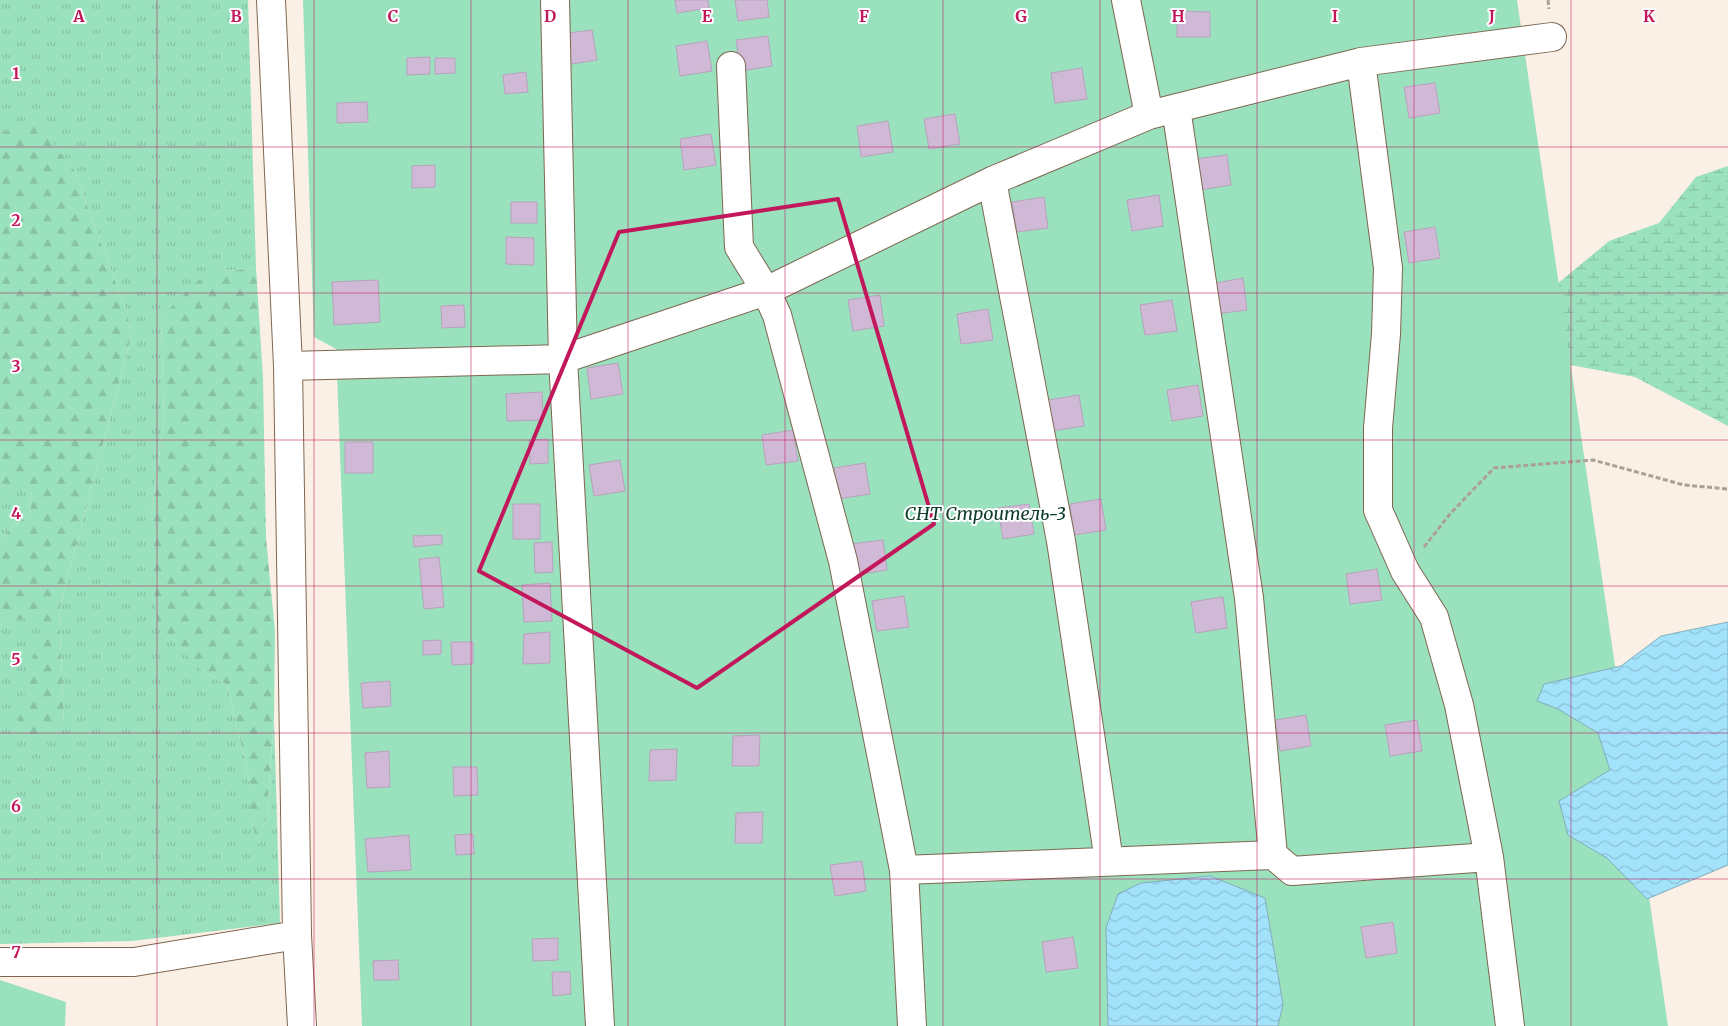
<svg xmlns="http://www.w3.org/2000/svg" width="1728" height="1026" viewBox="0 0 1728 1026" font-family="Merriweather,serif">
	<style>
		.grass { fill: url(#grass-tufts) }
		.forest { fill: url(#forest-firs) }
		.wetland { fill: url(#wetland-marsh) }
		.garden { fill: #9ae1be }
		.water { fill: url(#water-waves); stroke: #84adbc }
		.building { fill: #d0b9d6; stroke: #b8a2bd }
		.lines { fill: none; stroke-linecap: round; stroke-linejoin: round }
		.minor-casing { stroke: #7f6650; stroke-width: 30 }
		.path { stroke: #aba096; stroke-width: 3; stroke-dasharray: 5 2.5; stroke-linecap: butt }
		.minor { stroke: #fff; stroke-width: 28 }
		.marked { fill: none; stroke: #c2185b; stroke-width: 4; stroke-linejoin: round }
		.grid { fill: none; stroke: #c2185b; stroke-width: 1; stroke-opacity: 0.55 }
		.labels { text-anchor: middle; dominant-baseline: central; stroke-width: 4; stroke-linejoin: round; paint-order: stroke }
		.park-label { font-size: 18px; font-style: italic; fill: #0c3c29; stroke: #fff }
		.grid-label { font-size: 16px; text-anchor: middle; font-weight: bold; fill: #c2185b; stroke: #fff; stroke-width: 4; stroke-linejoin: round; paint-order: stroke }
	</style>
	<defs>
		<pattern id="grass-tufts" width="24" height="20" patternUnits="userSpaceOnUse" patternTransform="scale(1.25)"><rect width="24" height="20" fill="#9ae1be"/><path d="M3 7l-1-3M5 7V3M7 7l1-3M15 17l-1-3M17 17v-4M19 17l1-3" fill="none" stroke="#86c2a3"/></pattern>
		<pattern id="forest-firs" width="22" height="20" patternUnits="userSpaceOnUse" patternTransform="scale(1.25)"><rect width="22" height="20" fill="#9ae1be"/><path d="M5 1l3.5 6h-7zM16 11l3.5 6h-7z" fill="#86c2a3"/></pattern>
		<pattern id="wetland-marsh" width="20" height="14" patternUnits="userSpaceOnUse" patternTransform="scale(1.25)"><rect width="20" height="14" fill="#9ae1be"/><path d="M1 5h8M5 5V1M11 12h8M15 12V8" fill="none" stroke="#86c2a3"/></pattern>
		<pattern id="water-waves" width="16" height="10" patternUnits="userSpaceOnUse" patternTransform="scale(1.25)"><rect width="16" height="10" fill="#a2e2fb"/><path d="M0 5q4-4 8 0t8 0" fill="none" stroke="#8cc2d7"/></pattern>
	</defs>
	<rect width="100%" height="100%" fill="#fbf0e5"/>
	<path class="grass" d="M0,0H248L256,268L224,271L161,317L164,420L151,516V566L201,670L227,685L251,786V820L258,844L267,813L274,718L280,923L132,941L0,944V625L45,612L34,659L64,722L59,611L131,337L128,315L74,170L39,127L0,132Z
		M0,486L31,491L30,513L0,538Z"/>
	<path class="forest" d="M39,126L74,170L128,315L131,337L59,611L64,722L32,740L17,725L44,613L0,625V538L30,513L31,492L0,486V132Z
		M256,268L263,378L266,538L275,632L274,718L267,813L258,845L251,820V786L227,685L201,670L158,626L151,566V516L164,420L161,317L201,278L224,271Z"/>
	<path class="wetland" d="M1728,166V426L1635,377L1549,361L1533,304L1609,241L1659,223L1696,177Z"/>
	<path class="garden" d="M303,0H1517L1668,1026H362L336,349L314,337Z
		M0,980L66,1002L65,1026H0Z"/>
	<path class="water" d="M1728,622V865L1647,899L1607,858L1568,835L1559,801L1610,770L1598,733L1558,709L1537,701L1544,684L1621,666L1661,636Z
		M1210,876L1265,898L1283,1004L1278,1026H1108L1106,928L1118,894L1141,883Z"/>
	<path class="building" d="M675,0H708L709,8L677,13Z
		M735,0H767L769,17L738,21Z
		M1177,11L1210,12V37H1177Z
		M592,30L597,60L565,65L560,34Z
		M768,36L772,66L741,71L736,40Z
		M707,41L712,71L680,76L676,46Z
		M430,57V74L407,75V58Z
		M435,58H455V73L435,74Z
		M1082,68L1087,99L1055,103L1051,73Z
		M526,72L528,92L505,94L503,75Z
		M1435,83L1440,113L1409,118L1404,87Z
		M367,102L368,122L337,123V103Z
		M955,114L960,144L929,149L924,119Z
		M888,121L893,152L861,157L857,126Z
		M711,134L716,165L684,170L680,139Z
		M1227,155L1231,185L1200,190L1195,159Z
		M435,165V187L412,188V166Z
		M1159,195L1163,226L1132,231L1127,200Z
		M1044,197L1048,228L1017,232L1012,202Z
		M511,202H537V223H511Z
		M1435,227L1440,258L1409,263L1404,232Z
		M506,237L534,238V265L506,264Z
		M1243,278L1247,310L1216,314L1211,284Z
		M378,280L380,322L334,325L332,282Z
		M880,295L884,326L853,331L848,300Z
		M1172,300L1177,331L1145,335L1140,305Z
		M464,305L465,327L442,328L441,306Z
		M988,309L993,340L961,344L957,314Z
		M618,363L623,394L591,399L587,368Z
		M1198,385L1203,416L1172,421L1167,390Z
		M542,392L543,420L507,421L506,394Z
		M1079,395L1084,426L1052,431L1048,400Z
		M793,430L798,461L766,465L762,435Z
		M548,439V463L530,464L529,440Z
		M345,442H373V473H345Z
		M620,460L625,491L594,496L589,465Z
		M865,463L870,494L838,499L834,468Z
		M1101,499L1106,530L1074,535L1070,504Z
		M513,504H540V539H513Z
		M1029,504L1034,534L1003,539L998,508Z
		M442,535V544L414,547L413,536Z
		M883,540L887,570L856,575L851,544Z
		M552,542L553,572L535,573L534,543Z
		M439,557L444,607L424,609L419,559Z
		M1377,569L1382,600L1350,604L1346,574Z
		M550,583L552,621L524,622L522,585Z
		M904,596L909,627L877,631L872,601Z
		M1223,597L1227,628L1196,633L1191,602Z
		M550,632V663L523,664L524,634Z
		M441,640V654L423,655V641Z
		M451,642H473V664L452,665Z
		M390,681L391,706L363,708L361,683Z
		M1306,715L1311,746L1280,751L1275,720Z
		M1417,720L1422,751L1390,756L1385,725Z
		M760,735L759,766H732L733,736Z
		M677,749L676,780L649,781L650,750Z
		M389,751L390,787L367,788L365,753Z
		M453,767H477L478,795L454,796Z
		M763,812L762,843H735L736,813Z
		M473,834L474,854L456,855L455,835Z
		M409,835L411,870L368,872L365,839Z
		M862,861L866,891L835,896L830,865Z
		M1393,922L1397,953L1366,958L1361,927Z
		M1073,937L1078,968L1046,972L1042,942Z
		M558,938V960L533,961L532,939Z
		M398,960L399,980H374L373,961Z
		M552,972H570L571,994L553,996Z"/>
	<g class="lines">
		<g class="minor-casing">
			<path id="minor" d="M271,0L288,366L297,935L302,1026
				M555,0L563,359L600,1026
				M1126,0L1149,115
				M1361,62L1388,268L1386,334L1378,428V510L1405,571L1434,617L1459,705L1489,857L1510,1026
				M731,66L739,247L766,291L777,315L843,561L904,870L912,1026
				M1176,108L1249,598L1273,855
				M992,181L1061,541L1109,861
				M288,366L563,359L766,291L992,181L1149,115L1361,62L1552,37
				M904,870L1273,855L1292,871L1489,857
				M0,962H134L297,935"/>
		</g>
		<path class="path" d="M1548,0L1549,9
			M1424,547L1450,514L1494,468L1593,460L1684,485L1728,489"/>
		<use href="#minor" class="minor"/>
	</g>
	<path class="marked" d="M838,199L934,524L697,688L479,571L619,232Z"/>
	<path class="grid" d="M157,0V1026M314,0V1026M471,0V1026M628,0V1026M785,0V1026M943,0V1026M1100,0V1026M1257,0V1026M1414,0V1026M1571,0V1026M0,147H1728M0,293H1728M0,440H1728M0,586H1728M0,733H1728M0,879H1728"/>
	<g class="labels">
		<g class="park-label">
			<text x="985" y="513">СНТ Строитель-3</text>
		</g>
	</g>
	<g class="grid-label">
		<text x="79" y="22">A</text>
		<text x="236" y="22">B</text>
		<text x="393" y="22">C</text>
		<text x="550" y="22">D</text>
		<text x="707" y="22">E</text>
		<text x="864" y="22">F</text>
		<text x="1021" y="22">G</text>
		<text x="1178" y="22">H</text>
		<text x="1335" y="22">I</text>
		<text x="1492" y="22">J</text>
		<text x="1649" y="22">K</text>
		<text x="16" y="79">1</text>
		<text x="16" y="226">2</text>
		<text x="16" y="372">3</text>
		<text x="16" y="519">4</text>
		<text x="16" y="665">5</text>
		<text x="16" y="812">6</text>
		<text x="16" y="958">7</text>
	</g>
</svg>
